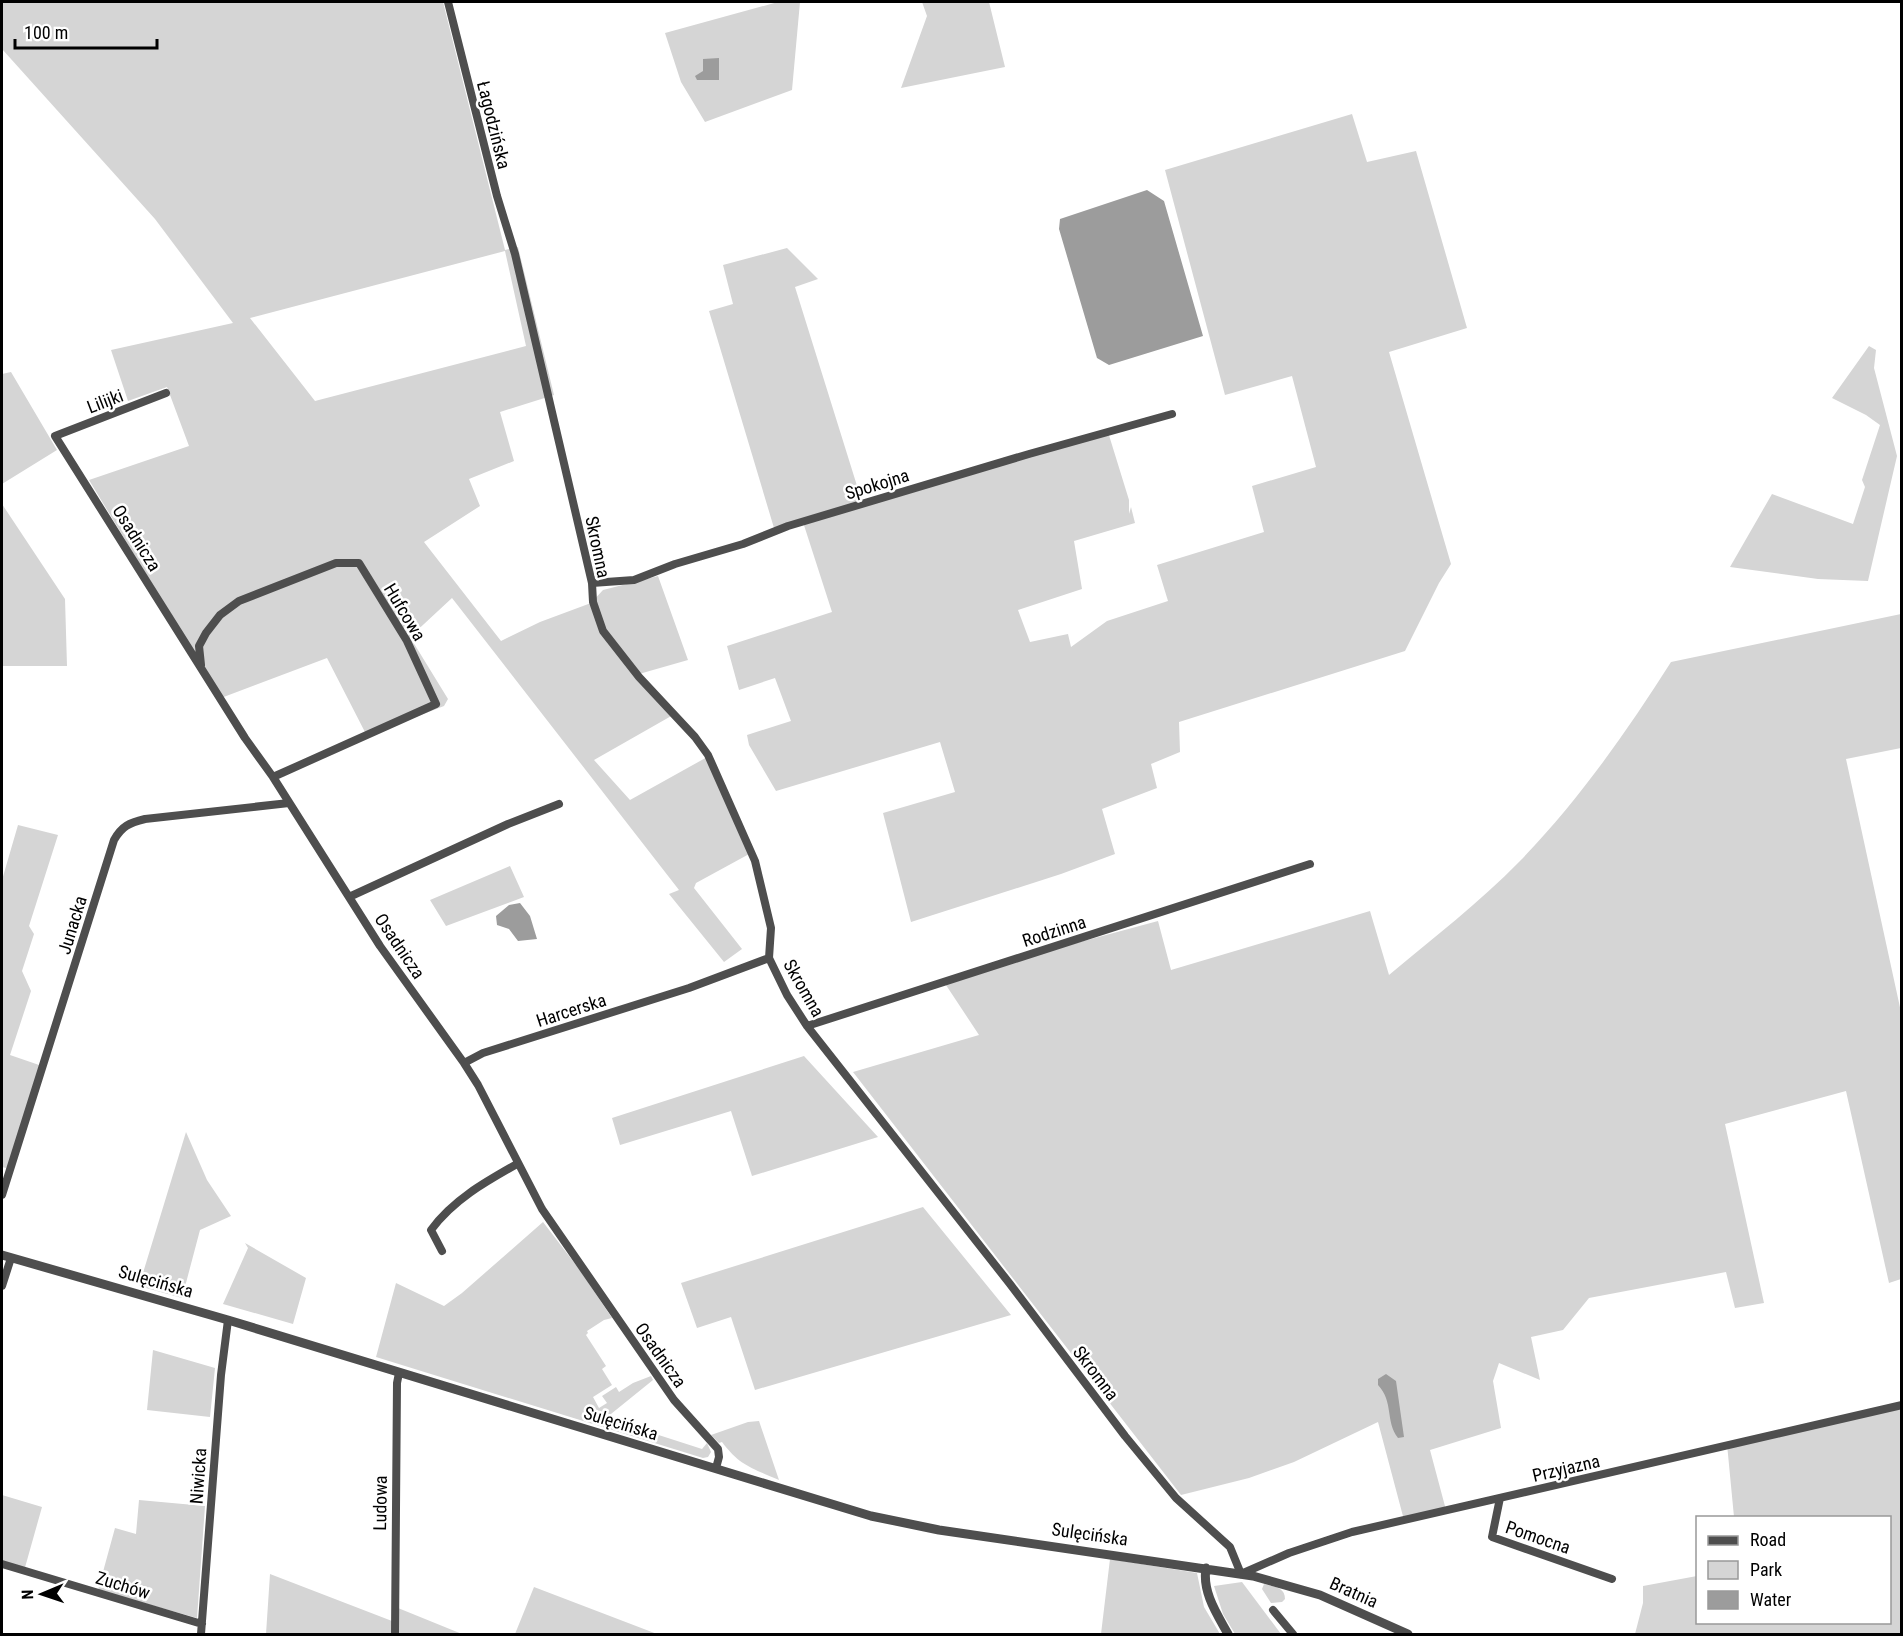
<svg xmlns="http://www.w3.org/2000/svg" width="1903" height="1636" viewBox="0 0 1903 1636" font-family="'Roboto Condensed',sans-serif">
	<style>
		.green { fill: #d5d5d5; fill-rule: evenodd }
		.water { fill: #9c9c9c }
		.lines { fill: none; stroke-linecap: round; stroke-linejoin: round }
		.minor { stroke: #4e4e4e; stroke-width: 8 }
		.tertiary { stroke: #4e4e4e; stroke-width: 9 }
		.labels { text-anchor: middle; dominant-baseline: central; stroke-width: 5; stroke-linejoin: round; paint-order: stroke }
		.street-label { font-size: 18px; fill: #000; stroke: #fff }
	</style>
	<rect width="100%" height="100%" fill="#fff"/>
	<path class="green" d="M2,2H443L505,250L518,247L554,395L500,412L514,461L469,479L480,506L424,542L501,641L540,622L591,603L603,590L658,576L688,660L639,674L673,715L594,760L630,800L709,756L751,853L696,883L694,888L742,949L724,962L669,894L679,890L452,598L410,637L448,699L444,706L367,736L327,658L221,698L89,480L189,446L167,387L128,401L111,350L233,323L155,219L2,49ZM505,251L526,346L315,401L250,318Z
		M778,2H800L792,90L705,122L681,82L665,33Z
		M922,2H989L1005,67L901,88L927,16Z
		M1352,114L1367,162L1416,151L1467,328L1389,352L1451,564L1439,583L1405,651L1179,722L1180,752L1151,764L1157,788L1102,809L1115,854L1061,874L911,922L883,813L955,792L940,742L776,791L749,745L747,735L791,721L775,678L739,690L727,646L832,612L802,519L774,528L709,311L733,304L723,265L787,248L818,279L795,287L863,505L1108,432L1129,500V514L1131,507L1135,523L1074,541L1082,589L1018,610L1030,642L1068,634L1071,647L1107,621L1168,601L1157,565L1264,532L1252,486L1316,467L1292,376L1225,395L1165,170Z
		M1869,346L1876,350L1874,368L1897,456L1868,581L1818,579L1730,567L1772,494L1853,524L1865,487L1862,480L1880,425L1866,415L1832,398Z
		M11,372L57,450L2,484V374Z
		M2,504L65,599L67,666H2Z
		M1901,614V748L1846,759L1901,1012V1279L1889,1283L1846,1091L1725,1124L1764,1303L1735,1308L1726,1272L1589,1298L1563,1330L1531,1337L1540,1380L1499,1363L1493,1381L1501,1428L1430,1450L1446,1510L1404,1520L1378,1422L1294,1462L1249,1478L1181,1495L853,1072L979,1035L942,979L1158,921L1171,970L1370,911L1389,975C1433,938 1479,903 1520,861C1578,801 1626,733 1671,662Z
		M18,825L58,835L29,926L34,934L22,971L31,991L10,1055L42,1066L13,1161L6,1168L2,1167V880Z
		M510,866L524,897L446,926L430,900Z
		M804,1056L878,1137L752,1176L731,1111L620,1145L612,1118Z
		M186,1132L207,1180L231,1216L200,1230L182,1298L139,1286Z
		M923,1207L1011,1315L755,1390L731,1317L697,1328L681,1283Z
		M543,1222L579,1269L612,1318L604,1320L587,1331L588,1333L586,1335L606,1366L602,1369L612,1385L593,1397L599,1408L607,1403L602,1396L616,1387L619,1392L633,1383L651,1376L653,1380L606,1418L702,1449L707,1443L711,1452L708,1457L703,1458L376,1357L396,1283L444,1306L462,1293Z
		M245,1243L306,1278L293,1324L223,1304L248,1248Z
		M153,1350L215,1368L210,1417L147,1410Z
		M1901,1405V1634H1635L1643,1603V1586L1697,1576L1698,1622H1890V1518L1734,1517L1727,1444Z
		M759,1421L779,1480C752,1468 740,1466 722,1442L719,1443L711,1435L748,1422Z
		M2,1495L42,1507L24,1571L2,1562Z
		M139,1500L205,1506L197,1618L98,1590L115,1528L136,1534Z
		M1110,1559L1197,1573L1204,1607L1220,1634H1101Z
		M270,1574L392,1621L398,1608L462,1634H266Z
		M1242,1582L1281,1634H1235L1223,1614L1214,1586Z
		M1264,1584C1274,1587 1285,1587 1285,1599L1282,1602L1271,1603L1262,1589Z
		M534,1587L657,1634H515Z"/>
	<path class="water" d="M719,58V80H697L695,76L703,71V59Z
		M1147,190L1164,201L1203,336L1109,365L1097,358L1059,229L1060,219Z
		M520,903L530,916L537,939L518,941L509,929L497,925L496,916L509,905Z
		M1386,1374L1396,1381L1404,1437L1398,1438C1385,1421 1394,1402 1378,1385V1379Z"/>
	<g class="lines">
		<path class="minor" d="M448,2L497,196L515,254L592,583L593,602L603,631L639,677L695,737L708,755L755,861L771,928L769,958L787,995L807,1026L1010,1284L1125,1436L1176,1498L1230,1547L1241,1574L1289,1553L1352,1532L1902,1405
			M166,393L55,436L245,738L273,777L380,946L464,1063L478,1085L542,1209L674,1400L718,1449L719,1457L716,1468
			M592,583L634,580L675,564L743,544L788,526L1029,454L1172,414
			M201,665L199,646L206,633L220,615L239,601L336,563H359L407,641L436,704L273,777
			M349,897L508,824L559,804
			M807,1026L1310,864
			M464,1063L483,1053L689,988L769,958
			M2,1195L114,840C122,826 129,823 145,819L289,803
			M442,1251L431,1230C453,1200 485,1182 517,1164
			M2,1286L11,1258
			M1500,1498L1492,1537L1612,1579
			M2,1564L202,1624
			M1273,1610L1293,1634
			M201,1634L221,1375L228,1320
			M395,1634L397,1383L399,1373"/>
		<path class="tertiary" d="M2,1255L228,1320L871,1516L939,1530L1253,1576L1320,1595L1408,1634
			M1206,1568C1202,1592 1217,1614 1228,1634"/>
	</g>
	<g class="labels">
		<g class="street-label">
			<text transform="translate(494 125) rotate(76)">Łagodzińska</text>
			<text transform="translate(105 401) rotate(-21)">Lilijki</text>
			<text transform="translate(877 484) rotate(-17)">Spokojna</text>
			<text transform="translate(137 538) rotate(58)">Osadnicza</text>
			<text transform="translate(598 547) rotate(78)">Skromna</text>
			<text transform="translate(405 612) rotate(59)">Hufcowa</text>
			<text transform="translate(72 925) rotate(-73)">Junacka</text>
			<text transform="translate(1054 931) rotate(-18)">Rodzinna</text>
			<text transform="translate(400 946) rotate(56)">Osadnicza</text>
			<text transform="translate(804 988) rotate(60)">Skromna</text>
			<text transform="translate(571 1010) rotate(-18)">Harcerska</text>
			<text transform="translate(156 1281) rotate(16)">Sulęcińska</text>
			<text transform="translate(661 1355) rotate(55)">Osadnicza</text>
			<text transform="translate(1096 1373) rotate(53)">Skromna</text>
			<text transform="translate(621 1423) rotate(17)">Sulęcińska</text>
			<text transform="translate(1566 1468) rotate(-13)">Przyjazna</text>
			<text transform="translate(198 1476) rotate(-86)">Niwicka</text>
			<text transform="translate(380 1503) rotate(-89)">Ludowa</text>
			<text transform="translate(1090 1534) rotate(8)">Sulęcińska</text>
			<text transform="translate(1538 1537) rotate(19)">Pomocna</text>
			<text transform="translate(123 1585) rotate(17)">Zuchów</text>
			<text transform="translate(1354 1592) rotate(24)">Bratnia</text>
		</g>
	</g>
	<rect width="1903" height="1636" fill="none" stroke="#000000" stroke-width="6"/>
	<rect x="1696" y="1516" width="195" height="108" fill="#ffffff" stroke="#999999" stroke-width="1.5"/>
	<rect x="1708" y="1536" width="30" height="9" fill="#4e4e4e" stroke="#999999" stroke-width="1.5"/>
	<text x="1750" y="1546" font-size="18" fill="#000000">Road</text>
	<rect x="1708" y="1561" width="30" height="18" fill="#d5d5d5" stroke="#999999" stroke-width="1.5"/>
	<text x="1750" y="1576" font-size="18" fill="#000000">Park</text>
	<rect x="1708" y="1591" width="30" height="18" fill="#9c9c9c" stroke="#999999" stroke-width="1.5"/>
	<text x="1750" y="1606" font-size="18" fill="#000000">Water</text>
	<g transform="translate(42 1594) rotate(268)" stroke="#ffffff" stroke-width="4.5" paint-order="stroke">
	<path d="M0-4.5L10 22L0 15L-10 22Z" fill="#000000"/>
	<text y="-9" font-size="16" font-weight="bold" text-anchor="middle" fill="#000000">N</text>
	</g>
	<path d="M15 39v9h142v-9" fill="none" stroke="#000000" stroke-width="3"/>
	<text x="24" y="39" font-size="18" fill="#000000" stroke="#ffffff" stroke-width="4.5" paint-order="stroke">100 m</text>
</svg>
